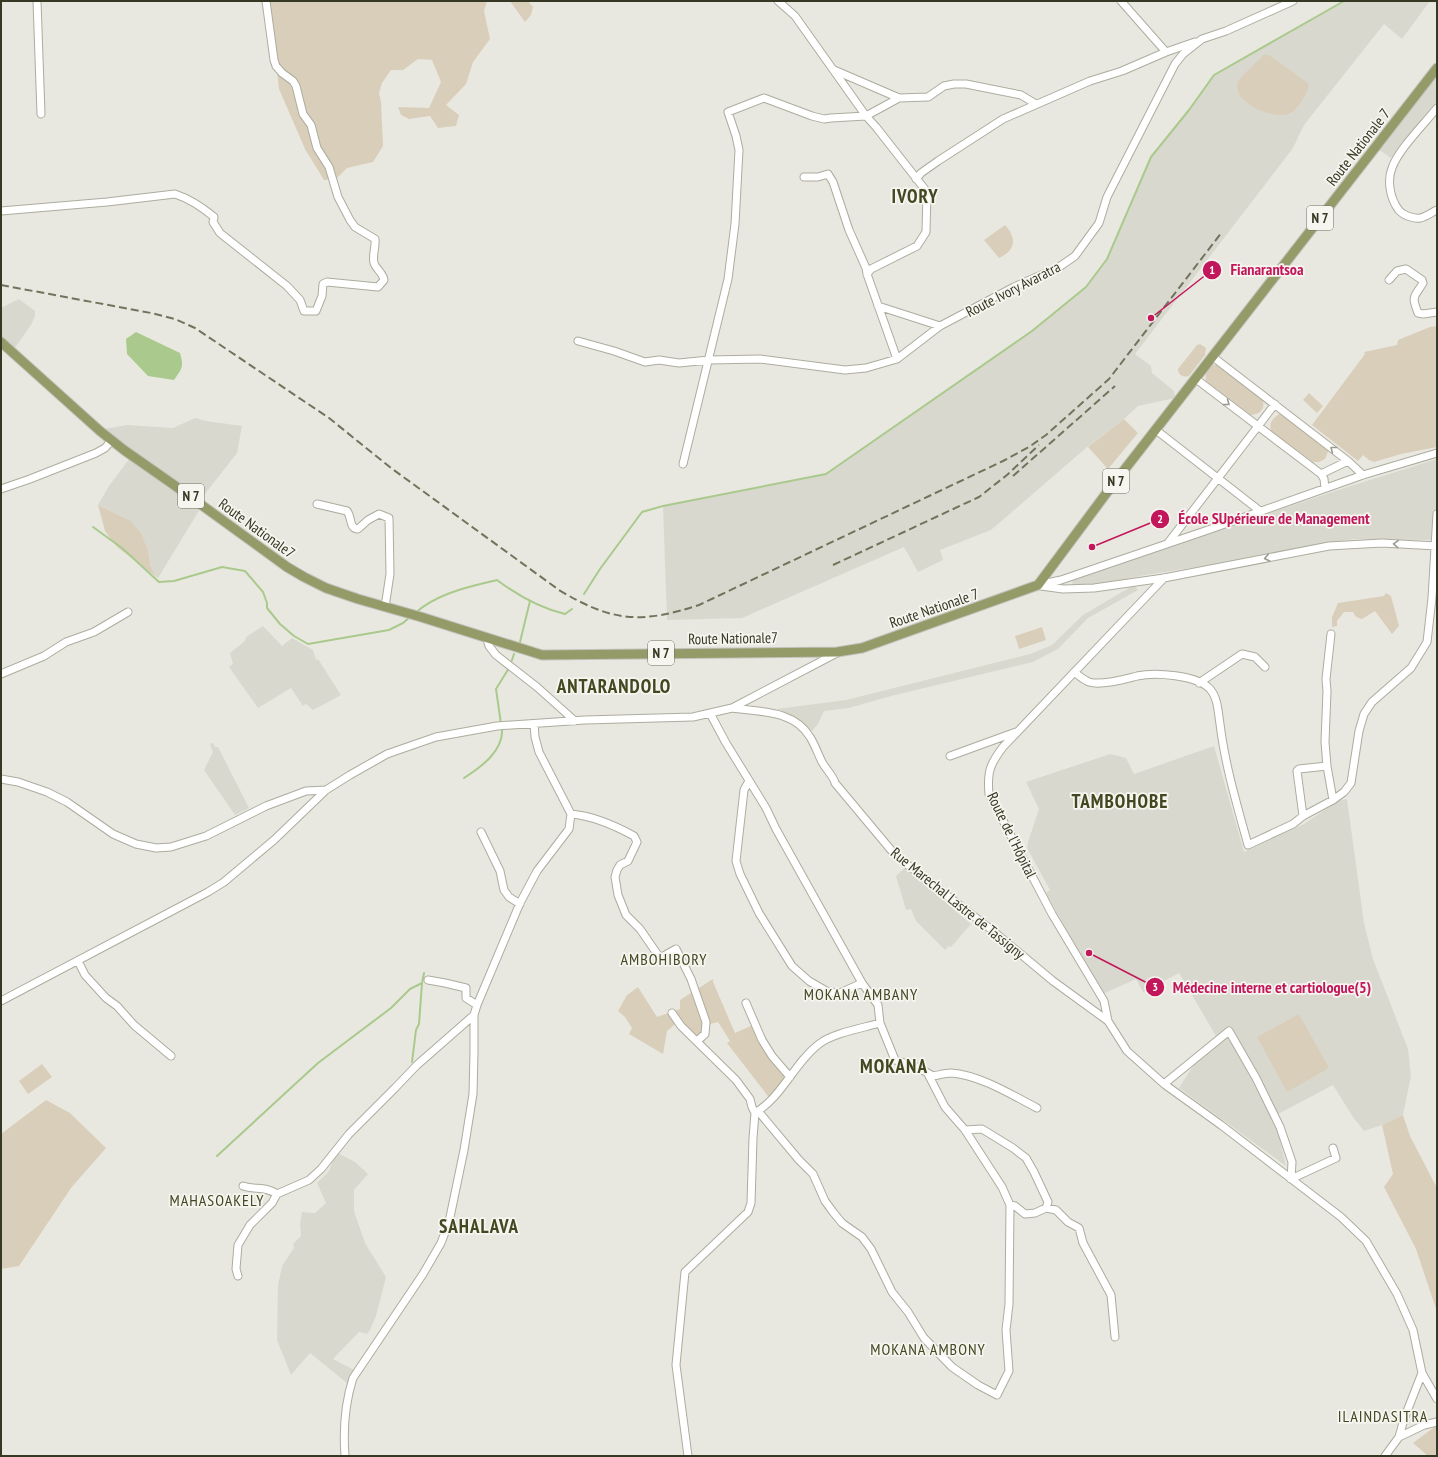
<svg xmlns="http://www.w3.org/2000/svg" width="1438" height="1457" viewBox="0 0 1438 1457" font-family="'PT Sans Narrow',sans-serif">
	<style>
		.built { fill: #d9d8ce }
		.green { fill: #d9ceba }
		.water { fill: #a9ca8c }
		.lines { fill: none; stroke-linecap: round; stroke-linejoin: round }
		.stream { stroke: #a9ca8c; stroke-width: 2 }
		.minor-casing { stroke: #acac9f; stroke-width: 9 }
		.major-casing { stroke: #c2c3bd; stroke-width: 11 }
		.minor { stroke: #fff; stroke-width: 7 }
		.major { stroke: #959b68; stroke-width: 9 }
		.rail { stroke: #71745c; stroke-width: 2; stroke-dasharray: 8 4; stroke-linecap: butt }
		.oneway { stroke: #9a9c90 }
		.labels { text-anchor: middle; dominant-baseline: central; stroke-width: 3.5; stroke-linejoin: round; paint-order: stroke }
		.shield { fill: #f6f5f0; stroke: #6f7160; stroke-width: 1 }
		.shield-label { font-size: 14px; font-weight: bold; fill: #353822 }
		.street-label { font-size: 15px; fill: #353822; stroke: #f6f5f0 }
		.neighbourhood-label { font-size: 16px; letter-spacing: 1px; fill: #424820; stroke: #f6f5f0 }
		.district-label { font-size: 19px; font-weight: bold; letter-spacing: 1px; fill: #424820; stroke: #f6f5f0 }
		.leader { fill: none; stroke: #c2185b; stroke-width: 1.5 }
		.callout-dot { fill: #c2185b; stroke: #f6f5f0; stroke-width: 1.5 }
		.mark-label { font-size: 12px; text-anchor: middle; font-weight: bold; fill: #fff }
		.callout-label { font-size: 16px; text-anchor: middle; font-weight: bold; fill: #c2185b; stroke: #f6f5f0; stroke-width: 3.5; stroke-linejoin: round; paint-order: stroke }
	</style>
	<rect width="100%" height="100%" fill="#e9e8e0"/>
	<path class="built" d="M1344,1H1430L1402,39L1384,24L1304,125L1293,148L1135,354L1151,366L1152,373L1174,391L1175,398L1138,406L1124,419L1086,448L991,530L940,550L943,560L918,572L904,547L742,618L667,620L663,506L827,473L1032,331L1086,287L1107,259L1151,157L1189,110L1214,75Z
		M1437,74V106L1391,158L1378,149Z
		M19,299L35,311V316L31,325L14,349L1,335V308Z
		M195,418L206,421L242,426L237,453L201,499L119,442L105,429L127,425L173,428Z
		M130,458L200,509L158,578L151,568L148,550L141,533L131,521L98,505L109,486Z
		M1437,459V540L1355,539L1322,544L1217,564L1145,575L1094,586L1073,587L1072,579L1338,490Z
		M1134,585L1138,590L1088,618L1058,649L1033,662L891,696L849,708L824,711L818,724L812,731L794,717L778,712L777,709L846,700L1030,654L1052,645L1083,615Z
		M263,626L282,646L292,638L313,650L316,660L318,659L341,695L313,710L306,704L303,706L291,688L258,708L229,667L233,664L230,653L245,641L246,637Z
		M213,743L215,747H218L249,808L235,815L204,770L213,752L210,744Z
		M1214,746L1244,852L1304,824L1338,801L1347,799L1364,923L1373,959L1408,1049L1411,1076L1403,1115L1382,1125L1364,1131L1353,1117L1333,1085L1278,1114L1230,1026L1216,1036L1179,973L1143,992L1136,979L1103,994L1046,893L1050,890L1027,848L1028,842L1039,809L1026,782L1110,754L1126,758L1134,774Z
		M905,868L971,924L951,947L949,946L945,950L916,921L911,909L906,910L896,876Z
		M1227,1037L1238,1052L1278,1132L1286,1166L1179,1088L1193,1066Z
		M336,1152L355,1162L368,1174L354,1190V1211L365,1243L386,1277L376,1316L370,1330L367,1334L359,1332L333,1359L354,1370L353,1378L347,1383L310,1353L291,1375L277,1340L278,1285L282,1266L294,1248L293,1244L301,1236L300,1224L302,1212L315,1213L326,1203L317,1183L329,1171Z"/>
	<path class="green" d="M270,1H487L484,11L490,39L473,62L466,84L446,105L459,115L456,126L438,128L430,116L409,119L401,115L398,107L429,108L441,82L432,60L418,59L403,70H391L382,83L379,93L381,102L383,146L373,162L347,168L336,179L324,180L305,149L279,89Z
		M510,1H528L533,7L531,15L525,22Z
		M1264,55H1269L1309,84C1308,91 1305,95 1302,101C1298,106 1295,112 1288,114C1273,119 1231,103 1238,82C1240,77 1259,60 1264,55Z
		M1005,225C1017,238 1016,250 999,258L984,240Z
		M1437,326V447L1401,454L1374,462L1369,460L1363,455L1358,461L1312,425L1365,354L1364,352L1397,345L1398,340L1430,327Z
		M1200,344L1206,348L1205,355L1189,376C1183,378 1178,375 1178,369L1197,345Z
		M1213,365H1220L1262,399C1266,408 1261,414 1251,415L1206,381C1205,373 1207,370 1213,365Z
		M1309,393L1323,406L1317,413L1303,400Z
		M1279,414L1285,415L1326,446L1328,452L1325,459L1319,462H1313L1271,431C1269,423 1272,419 1279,414Z
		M1124,419L1138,433L1108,469L1088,447Z
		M98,505L131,521L141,533L148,550L151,568L158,578L117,547L105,531Z
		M1386,593L1391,596L1399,626L1392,634L1375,611L1362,619L1356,617L1353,612H1344L1337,621V626L1332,627V617L1338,603L1384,596Z
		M1042,627L1046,640L1019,649L1015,636Z
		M713,979V982L735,1033L753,1025L788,1077L771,1100L727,1043L730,1041L718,1022L706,1025L704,1047L679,1021L667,1031L663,1054L629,1034L632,1028L625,1017L618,1011L627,995L638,987L657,1017L680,1009V1000Z
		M1299,1014L1329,1068L1287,1092L1257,1037Z
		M42,1064L52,1077L28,1094L19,1081Z
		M46,1100L70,1113L106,1148L71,1188L19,1266L1,1269V1134Z
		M1403,1115L1410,1136L1437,1188V1312L1416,1249L1384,1187L1393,1174L1382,1125Z
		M1437,1425V1456H1428L1413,1443Z"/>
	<path class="water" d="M136,332L180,353C184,367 182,369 174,380L148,376L127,354L126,339Z"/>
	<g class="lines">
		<path class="stream" d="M93,527L122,548L159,582L174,581L222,567L245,571L263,592L267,603V608L280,624L294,636L308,644L389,630L403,623L410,617
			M584,594L600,569L642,512L663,506L826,474L1032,331L1086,287L1107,259L1151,157L1189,110L1214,75L1344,1
			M415,613C438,593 468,587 497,580C517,595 539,608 565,614L572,609
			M520,642L530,601
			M511,663L514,654
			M501,724L496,689L509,668
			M464,778C481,767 504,751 502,728
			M412,1062L416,1030L419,1024L422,983
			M217,1156L318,1063L391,1008L410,989L422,983L424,973"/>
		<g class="minor-casing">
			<path id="minor" d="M37,1L41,114
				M778,1L795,16L866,116L876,127L927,192L926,232L917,246L871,269L867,274
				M1121,1L1166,52
				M834,70L899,98L928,97L944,86L954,84H966L1021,95L1036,104
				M1437,108C1425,123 1398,150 1392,168C1387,180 1390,198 1398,209C1402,215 1413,219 1420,218C1426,217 1432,212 1437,210
				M804,177H818L828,174L833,182L849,230L866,268L867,274L897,359
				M916,179L921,173L938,161L1003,119L1090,81L1122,71L1166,52L1195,42
				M1,211L107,202L175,194C190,199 202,207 214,217L213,222L220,233L287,286L300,300L304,311H316L322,296L323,284L327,282L378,287L384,280C383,273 376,269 374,263C372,255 376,247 375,239L355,227L350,220L338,197L329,167L317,148L311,125L303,114L296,86L293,81L282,73L276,66L274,60L266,1
				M1389,280L1397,271L1406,269L1422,280L1423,283C1414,298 1411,295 1418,313L1423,314L1437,312
				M878,306L940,326
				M578,341L614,351L645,362L659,360L679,363L709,360L760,359L845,370L866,368L897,359L940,326L1014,287L1059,267L1075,256L1099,223L1107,197L1175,64L1183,54L1202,39L1226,31L1293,1
				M1213,357L1348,461L1363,475
				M1196,379L1321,474L1324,479L1325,488
				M1156,430L1260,511
				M683,464L728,279L735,224L739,150L736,136L728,112L764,98L812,116L824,119L831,118L866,116L899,98
				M1321,474L1348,461
				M1,489L30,479L96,453L105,448L112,440
				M317,504L347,511C352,517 349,529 358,529L368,520L379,514L389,518L390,574L385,607
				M1168,543L1275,404
				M1038,585L1061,580L1205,531L1363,475L1437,453
				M1041,586L1063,589L1094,588L1164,578L1329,546L1382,543L1437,546
				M1331,634L1326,679L1327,691L1325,742L1327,766L1333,800
				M487,639L489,646L496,655L537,687L575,721
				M1074,672C1079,676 1084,680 1089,682C1101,686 1125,679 1137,676C1155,672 1197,675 1210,689C1218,698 1218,712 1220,724C1225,765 1237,805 1248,845L1293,824L1303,816L1333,800L1344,792L1351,783L1359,731L1364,714L1372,702L1411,668L1427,642L1432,598L1437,514
				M1,674L44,656L66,642L94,632L128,612
				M1199,683L1242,654L1255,657L1265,667
				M732,708C760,712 794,710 810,737C815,745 818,754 822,762C825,768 834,777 835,783L896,856L993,931L1053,981L1108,1021L1127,1051L1164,1084L1221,1125L1341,1217L1366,1241L1397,1294L1413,1330L1422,1373L1437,1399
				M711,715L726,743L766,808L776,829L862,983L878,1005L880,1023L895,1060L917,1067L933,1076C939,1075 945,1073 951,1073C980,1075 1012,1095 1037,1108
				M950,756L1016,732
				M1,779L18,782L47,792L67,802L113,834L136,844L156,848L171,847L206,836L266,806L306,791L326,790
				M749,781L744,790L736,861L740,874L759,913L792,966L809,981L828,992L840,993L862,983
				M571,814C594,816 614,825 634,836L637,842L628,861L620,865L617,870L615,877L618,895L626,915L640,929L660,958L676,949L691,979L706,1022L705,1034L697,1041
				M1303,816L1297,771L1299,769L1327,766
				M481,832L500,871L504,890L509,897L520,904
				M78,961L85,975L106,998L117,1006L134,1025L171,1056
				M428,980L445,983L466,988V998L477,1005
				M1,1001L208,892L224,882L274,840L326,790L350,775L387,754L436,737L497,726L585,720L693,717L732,708L837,653
				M746,1003L762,1040L772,1056L790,1077
				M672,1013L681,1026L736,1080L750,1099L752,1107L755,1113
				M1108,1021L1104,1001L1052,914L989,794C987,772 990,764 1003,747L1164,578
				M1164,1084L1229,1031L1256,1078L1280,1127L1292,1162L1291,1179
				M758,1111L799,1160L813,1174L825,1201L833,1212L842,1223L862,1237L871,1249L892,1292L908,1312L924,1338L952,1367L978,1385L997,1395L1009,1371L1006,1330L1009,1304L1010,1205L1002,1187L965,1130L945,1107L928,1074
				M965,1130L982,1129L1013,1148L1026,1158L1034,1172L1048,1202L1046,1208
				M1291,1179L1336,1158L1333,1148
				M243,1186C256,1190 265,1186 277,1194
				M1010,1205L1015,1206L1025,1214L1035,1213L1046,1208L1056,1210L1068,1222L1079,1228L1083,1243L1111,1295L1115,1337
				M238,1276L236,1269L238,1245L250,1225L272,1203L277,1194L309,1180L321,1169L349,1134L395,1088L417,1065L474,1015
				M1399,1437L1424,1425L1437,1422
				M345,1456C343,1430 345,1403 353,1378L423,1274L441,1243L449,1222L464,1150L473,1094L474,1053V1015L477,1005L520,903L537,871L569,829L571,814L539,752L535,737L534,724
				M688,1456L676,1365L685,1272L748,1212L751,1203L753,1138L755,1113C783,1096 794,1063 819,1044C833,1033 863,1028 880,1023
				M1385,1456L1399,1437L1404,1419L1422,1373"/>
		</g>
		<g class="major-casing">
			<path id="major" d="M1,342L100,431L124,450L174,485L287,567L304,577L326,588L358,599L421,617L542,655L837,652L862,648L1038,585L1111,487L1437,68"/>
		</g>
		<use href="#minor" class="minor"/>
		<use href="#major" class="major"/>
		<path class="rail" d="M1,285L151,313L175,319L195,328L329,418L391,468L559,590C612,622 641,624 699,605L1003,461L1029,447L1046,435L1109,379L1222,232
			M1013,476L1115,386
			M833,565L979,497L1007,475L1039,445"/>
	</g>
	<defs><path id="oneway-chevron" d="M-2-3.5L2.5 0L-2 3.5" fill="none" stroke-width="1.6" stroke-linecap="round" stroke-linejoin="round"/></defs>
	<g class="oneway">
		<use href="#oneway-chevron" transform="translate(1227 403) rotate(37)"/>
		<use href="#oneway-chevron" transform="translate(1333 449) rotate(-142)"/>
		<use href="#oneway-chevron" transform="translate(1396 544) rotate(-177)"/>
		<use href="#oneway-chevron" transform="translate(1267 558) rotate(169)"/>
	</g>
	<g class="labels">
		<g class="shield">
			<rect x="1307" y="206" width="26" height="24" rx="3"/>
			<rect x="1103" y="469" width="26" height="24" rx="3"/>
			<rect x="178" y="484" width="26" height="24" rx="3"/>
			<rect x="648" y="641" width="26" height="24" rx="3"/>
		</g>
		<g class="shield-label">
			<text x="1320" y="218">N 7</text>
			<text x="1116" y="481">N 7</text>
			<text x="191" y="496">N 7</text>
			<text x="661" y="653">N 7</text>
		</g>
		<g class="street-label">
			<text transform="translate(1358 147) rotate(-52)">Route Nationale 7</text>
			<text transform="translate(1013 289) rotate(-27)">Route Ivory Avaratra</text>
			<text transform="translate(257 528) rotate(36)">Route Nationale7</text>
			<text transform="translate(934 608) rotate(-19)">Route Nationale 7</text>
			<text transform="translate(733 638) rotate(-1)">Route Nationale7</text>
			<text transform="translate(1012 835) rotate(64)">Route de l'Hôpital</text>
			<text transform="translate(958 903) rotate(39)">Rue Marechal Lastre de Tassigny</text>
		</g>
		<g class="neighbourhood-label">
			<text x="664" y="959">AMBOHIBORY</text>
			<text x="861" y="994">MOKANA AMBANY</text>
			<text x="217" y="1200">MAHASOAKELY</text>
			<text x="928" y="1349">MOKANA AMBONY</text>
			<text x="1383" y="1416">ILAINDASITRA</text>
		</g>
		<g class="district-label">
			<text x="915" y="196">IVORY</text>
			<text x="614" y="686">ANTARANDOLO</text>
			<text x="1120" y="801">TAMBOHOBE</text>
			<text x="894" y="1066">MOKANA</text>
			<text x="479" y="1226">SAHALAVA</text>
		</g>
	</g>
	<path class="leader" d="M1151 318L1212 270M1092 547L1160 519M1089 953L1155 987"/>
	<g class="callout-dot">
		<circle cx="1151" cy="318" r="4"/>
		<circle cx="1092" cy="547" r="4"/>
		<circle cx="1089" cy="953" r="4"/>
		<circle cx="1212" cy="270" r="10"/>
		<circle cx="1160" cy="519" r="10"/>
		<circle cx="1155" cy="987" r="10"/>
	</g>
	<g class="mark-label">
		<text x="1212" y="274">1</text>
		<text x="1160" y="523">2</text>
		<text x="1155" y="991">3</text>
	</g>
	<g class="callout-label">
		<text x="1267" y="275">Fianarantsoa</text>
		<text x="1274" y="524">École SUpérieure de Management</text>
		<text x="1272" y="993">Médecine interne et cartiologue(5)</text>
	</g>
	<rect width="1438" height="1457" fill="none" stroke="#353822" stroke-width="4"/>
</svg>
